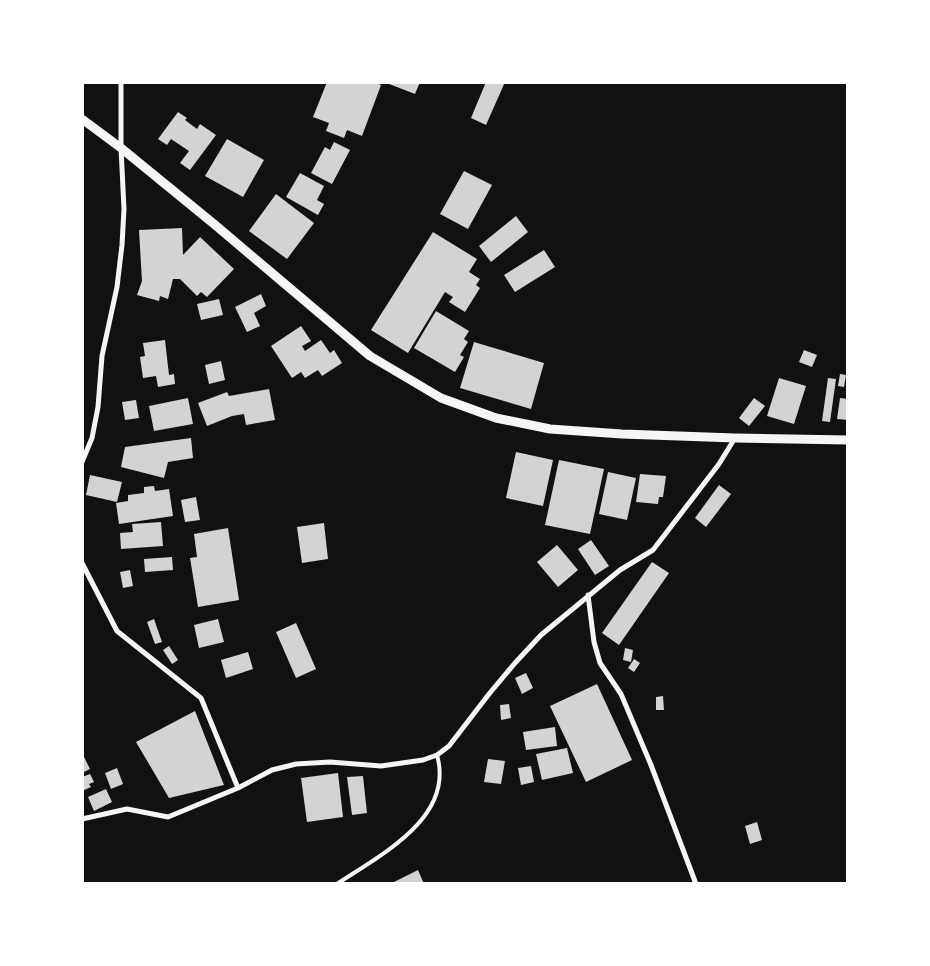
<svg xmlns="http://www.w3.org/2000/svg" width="930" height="966" viewBox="0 0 930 966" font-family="'Golos Text',sans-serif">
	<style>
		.building { fill: #d3d3d3 }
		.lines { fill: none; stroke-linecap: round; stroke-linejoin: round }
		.service { stroke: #f5f5f5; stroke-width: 4 }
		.minor { stroke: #f5f5f5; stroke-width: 5 }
		.tertiary { stroke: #f5f5f5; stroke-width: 9 }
	</style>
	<rect width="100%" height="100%" fill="#111"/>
	<path class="building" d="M327,82H374L381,85L362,136L347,130L344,138L326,131L329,123L313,117Z
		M384,82H420L415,94Z
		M486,82H505L486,125L471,118Z
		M178,112L187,118L185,120L197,129L200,124L216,135L190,170L180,163L189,151L171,139L167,145L158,139Z
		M227,139L264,160L243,197L205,176Z
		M334,142L350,150L332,184L311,173L325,147L330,150Z
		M464,171L492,185L468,229L440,214Z
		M300,173L324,186L317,200L324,204L318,215L286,197Z
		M276,194L314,223L287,259L249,231Z
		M516,216L528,232L491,262L479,246Z
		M182,228L183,255L200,237L234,269L207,297L201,292L197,296L180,279H173L168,299L160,296L159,301L137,295L142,281L139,230Z
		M433,232L477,259L469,272L480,279L476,285L480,288L465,312L449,302L453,297L445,292L408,353L371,330Z
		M544,250L555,267L515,292L504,275Z
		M261,294L266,306L254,313L260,326L247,332L235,307Z
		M219,299L223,315L201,320L197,304Z
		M436,311L469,331L464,339L468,342L460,355L464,357L455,372L414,348Z
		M301,326L311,341L302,346L305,351L321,340L330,353L334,350L342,363L322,376L318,370L305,378L301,372L292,378L271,346Z
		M165,340L169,375L174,374L175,384L158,387L156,376L143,378L140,357L145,356L143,343Z
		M474,342L544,363L531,409L460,388Z
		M804,350L817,355L812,367L799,362Z
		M221,361L225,380L209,384L205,365Z
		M840,374L846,375L844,387L838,386Z
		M779,378L806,386L794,424L767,416Z
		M828,378L836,379L830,422L822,421Z
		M269,389L275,420L246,425L244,414L232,416L207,426L198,403L227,392L229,396Z
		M188,398L193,424L154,431L149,406Z
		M754,398L765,406L749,426L739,418Z
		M840,398L848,399V420L837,419Z
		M136,400L139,418L125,420L122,402Z
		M191,438L193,458L168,462L164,478L121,467L125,447Z
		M516,452L553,460L543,506L506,498Z
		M559,460L604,469L590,534L545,525Z
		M608,472L636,478L627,520L599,514Z
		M640,474L666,476L663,497H659L658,504L636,502Z
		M90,475L122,482L117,502L86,495Z
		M719,485L731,494L706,527L695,518Z
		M154,486L155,491L169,489L173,516L119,524L116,503L128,501V495L144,493V487Z
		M196,497L200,520L185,522L181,500Z
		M161,522L163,546L121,549L120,533L133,532L132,524Z
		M324,523L328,559L302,563L297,527Z
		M228,528L239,600L198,607L190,558L197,557L194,534Z
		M591,540L609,566L595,575L578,549Z
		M557,545L578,570L558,587L537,562Z
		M172,557L173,570L145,572L144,559Z
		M652,562L669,573L619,645L602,633Z
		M130,570L133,586L123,588L120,572Z
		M154,619L162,642L155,644L147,622Z
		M218,619L224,642L199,648L194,625Z
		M296,623L316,669L296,678L276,632Z
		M169,646L178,660L172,664L163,650Z
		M625,648L633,650L631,662L623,660Z
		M248,652L253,669L226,678L221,660Z
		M634,659L640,663L634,672L628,668Z
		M526,673L533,688L522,694L515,678Z
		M597,684L632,760L586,782L550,706Z
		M663,696L664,710H656V697Z
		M509,704L511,718L501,720L500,705Z
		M195,711L224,785L169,798L136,742Z
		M555,727L557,746L526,750L523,732Z
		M567,748L573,773L542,780L536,754Z
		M82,753L90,769L82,773Z
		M488,759L505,761L501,784L484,782Z
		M531,766L534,782L521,785L518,768Z
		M117,768L123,784L111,789L105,773Z
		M338,773L343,817L307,822L301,778Z
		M90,774L94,782L89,784L91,787L82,791V777Z
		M363,776L367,813L352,815L347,777Z
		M106,789L112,802L94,811L88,797Z
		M757,822L762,840L750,844L745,826Z
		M418,870L424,884H390Z"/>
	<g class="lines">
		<path class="service" d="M337,884C380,855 455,818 437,755"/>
		<path class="minor" d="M82,462L92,438L98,407L102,356L117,287L122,245L124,209L121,148V82
			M82,563L117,631L201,698L238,788
			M588,595L594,642L600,663L621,694L651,765L696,884
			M82,819L127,809L168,817L238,788L272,770L296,764L330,762L381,766L423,760L437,755L449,746L489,694L515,663L541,635L620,570L653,550L719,464L735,438"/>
		<path class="tertiary" d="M82,119L121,148L214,224L370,356L441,398L496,418L550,429L622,434L735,438L848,440"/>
	</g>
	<rect width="930" height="966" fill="none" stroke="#ffffff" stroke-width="168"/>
</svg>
